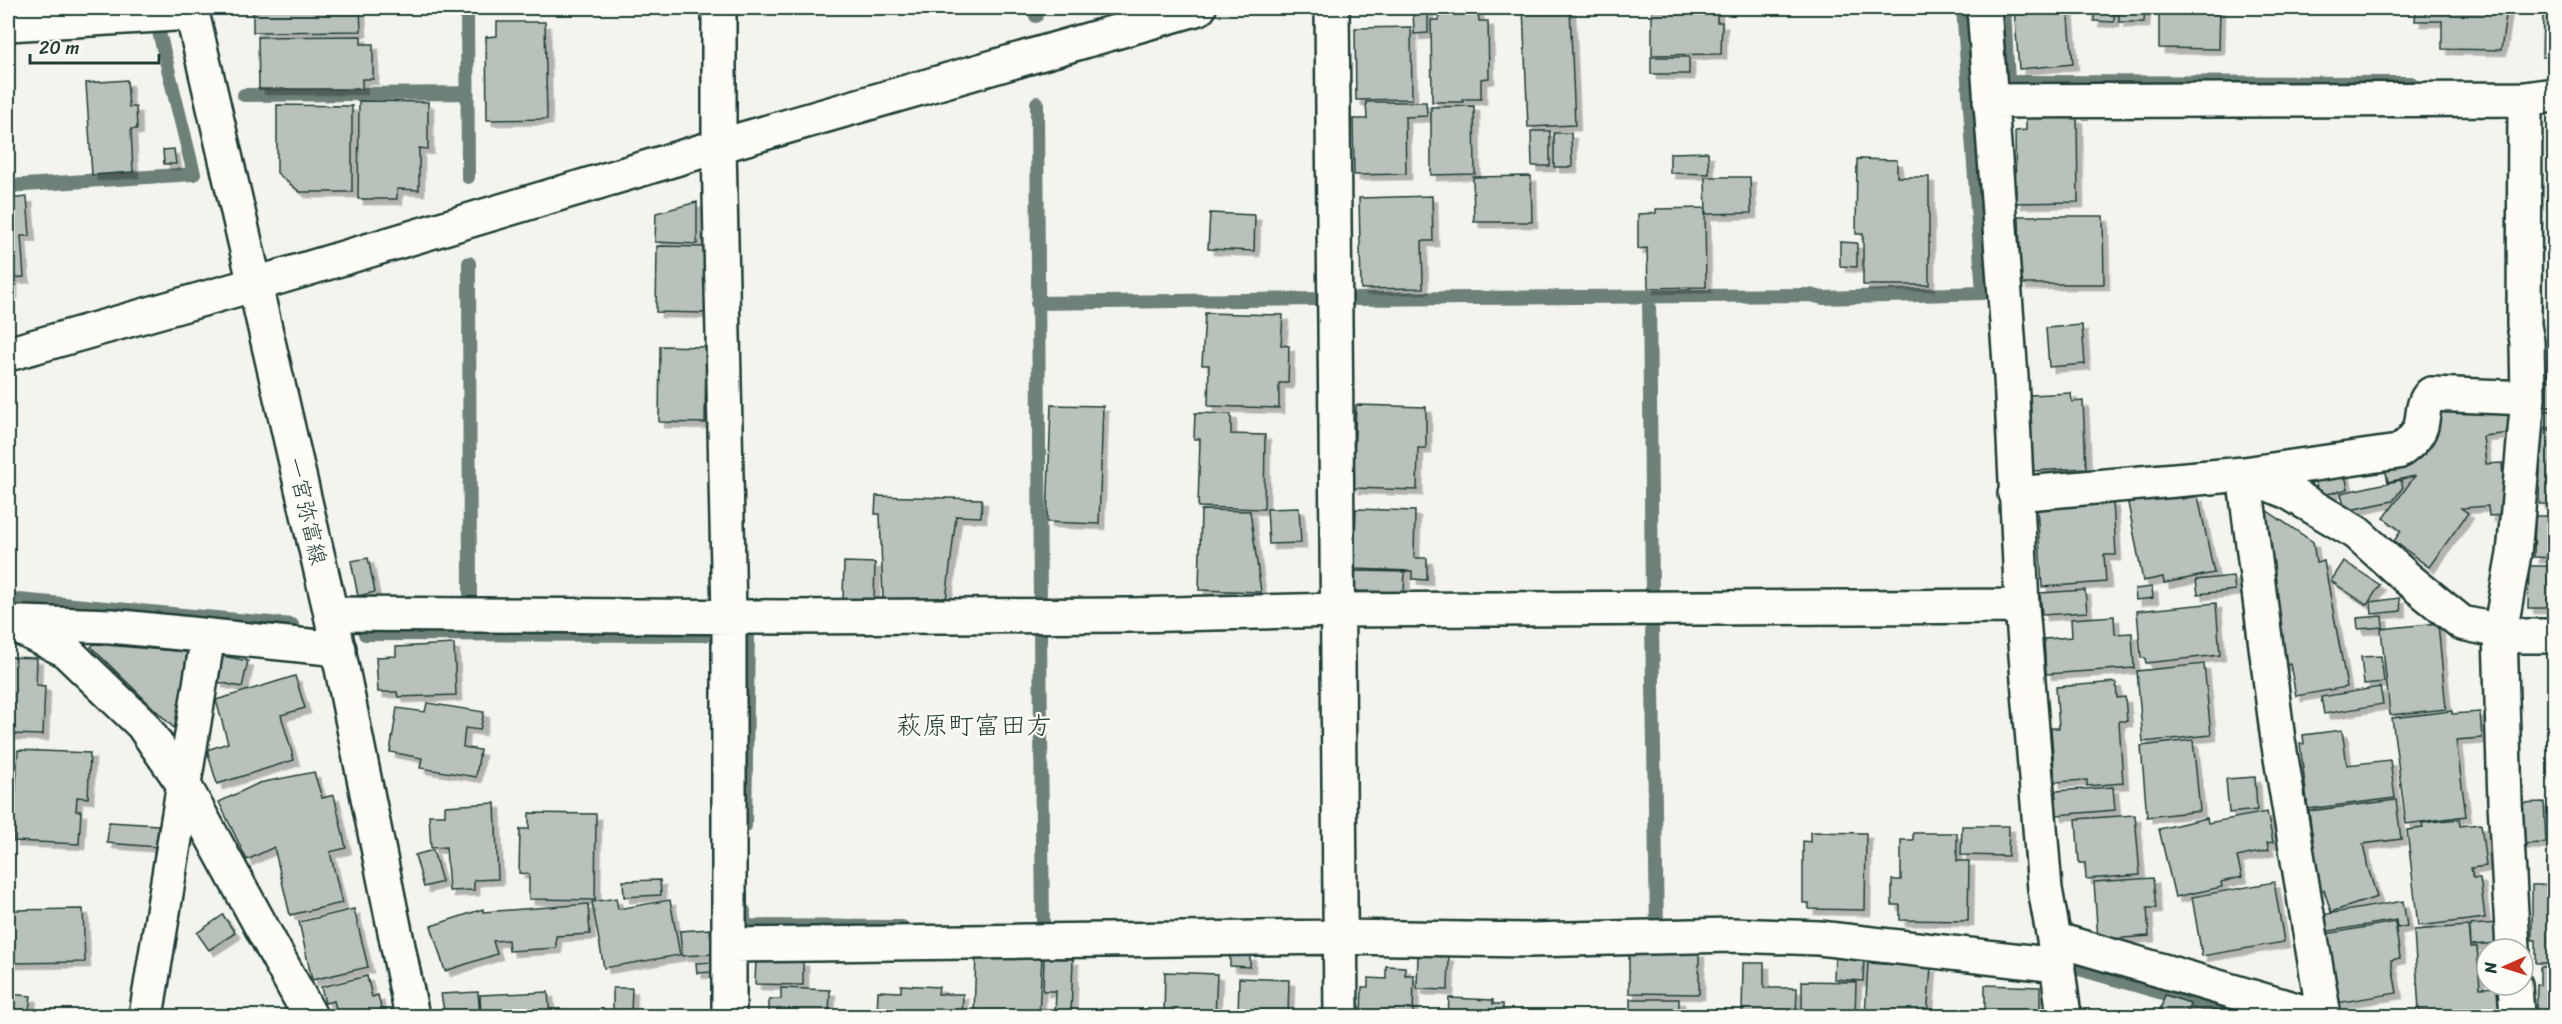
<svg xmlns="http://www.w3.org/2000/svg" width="2562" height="1024" viewBox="0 0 2562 1024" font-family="Sriracha,'Klee One',sans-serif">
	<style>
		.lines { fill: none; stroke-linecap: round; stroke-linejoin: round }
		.stream { stroke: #6e8179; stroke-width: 14 }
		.building { fill: #b9c1bb; stroke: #1f3d34; stroke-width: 1.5; filter: url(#shadow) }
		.minor-casing { stroke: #1f3d34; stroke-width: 38 }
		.tertiary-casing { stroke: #1f3d34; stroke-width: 38 }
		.secondary-casing { stroke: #1f3d34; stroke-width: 38 }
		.minor { stroke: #fdfcf7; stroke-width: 33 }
		.tertiary { stroke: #fdfcf7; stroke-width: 33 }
		.secondary { stroke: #fdfcf7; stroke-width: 33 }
		.labels { text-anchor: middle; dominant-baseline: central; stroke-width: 4.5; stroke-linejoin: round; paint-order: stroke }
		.street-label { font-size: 22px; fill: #1f3d34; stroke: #fdfcf7 }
		.quarter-label { font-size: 26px; fill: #1f3d34; stroke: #fdfcf7 }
	</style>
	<defs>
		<filter id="shadow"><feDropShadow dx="5.5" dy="5.5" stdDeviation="0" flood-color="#0004"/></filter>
	</defs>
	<rect width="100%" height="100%" fill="#f4f4ef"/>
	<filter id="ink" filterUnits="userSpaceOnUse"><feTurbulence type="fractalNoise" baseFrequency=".0167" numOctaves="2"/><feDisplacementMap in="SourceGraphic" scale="12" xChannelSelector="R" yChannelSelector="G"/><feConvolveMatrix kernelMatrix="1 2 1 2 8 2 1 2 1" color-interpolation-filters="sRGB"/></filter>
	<g filter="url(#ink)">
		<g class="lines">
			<path class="stream" d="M467,8L468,177
				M1036,8V16
				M2004,8L2008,82L2411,83
				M244,95L467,93
				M1037,103L1040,605
				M8,186L194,174L158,28
				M469,263L470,602
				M1649,296L1652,595
				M1350,299L1810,295L1823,298L1983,293L1963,8
				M1037,303L1320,299
				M8,599L292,625
				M1652,625L1657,928
				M1040,633L1043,928
				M365,634L708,635
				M745,826L748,636
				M744,911V926L902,927
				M2072,967L2243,1016"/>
		</g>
		<path class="building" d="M253,8H360L361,31L253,32Z
			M1413,8H1428V33L1414,34Z
			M1523,8H1570L1575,125L1528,127Z
			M1652,8H1717V22H1722L1721,54L1652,55Z
			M2014,8H2068L2073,64L2019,69Z
			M2095,8H2114V22L2094,21Z
			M2119,8H2145L2144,22H2119Z
			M2159,8H2220L2219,49L2159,48Z
			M2416,8H2507L2501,50L2442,49V21H2415Z
			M2543,8H2554V57H2542Z
			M1478,10L1479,21H1488L1489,78L1481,79V99H1462L1463,102H1432L1431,20H1439V11Z
			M497,22H545L547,119L487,120L486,37L497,36Z
			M1411,27L1412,99L1356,100L1355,28Z
			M361,36V44H373V79H362V89H259L258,37Z
			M1651,57H1689V74H1651Z
			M127,80L129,107H136L137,129H131L133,172L92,175L86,83Z
			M359,101L428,102V149L419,148V190L397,189V199H358Z
			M1366,102H1426L1427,116L1405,117L1406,174L1354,175L1353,119H1367Z
			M277,105L352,106V192H300L277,173Z
			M1474,106L1475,174L1431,175V107Z
			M2077,117L2078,202L2016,203L2015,131L2026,130V118Z
			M1531,131H1550V166H1532Z
			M1554,133H1571L1572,167H1554Z
			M174,149L176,164H164L163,150Z
			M1708,152L1709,174L1670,173V153Z
			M1857,159L1897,160V177H1929V285H1863V234H1856Z
			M1531,176L1532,222H1474L1473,177Z
			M1705,177H1750L1751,213L1706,214Z
			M1432,196L1433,241H1422L1423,288L1361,289L1359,198Z
			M27,197L30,236H21L24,277L12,278V293H8V199Z
			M697,202V244L655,242L656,213Z
			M1705,208L1706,287L1648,288L1647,248L1638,249V214L1656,213V209Z
			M1210,213L1255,215L1254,251L1208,249Z
			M2019,216H2103L2104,284H2021Z
			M1840,242L1857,243V267L1840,266Z
			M657,246L706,247L705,313L656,312Z
			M1205,313L1283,315L1281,345L1289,346L1288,383H1279V408L1208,406L1209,365H1202Z
			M2082,325L2085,364L2049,367L2046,328Z
			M2548,345L2554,346V406H2542L2543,386H2547Z
			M660,346L706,347L705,423L659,422Z
			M2071,393L2072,402L2083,401L2086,468L2033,471L2030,395Z
			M2508,401L2511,433L2483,436L2486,464L2502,463L2505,515L2489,516L2488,506L2461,508L2468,513L2429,567L2394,541L2401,531L2384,518L2415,476L2388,482L2384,464L2426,454L2424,436L2436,406Z
			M1051,405L1103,406L1099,524L1047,522Z
			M1356,405L1426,407V448H1418L1417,490L1353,488Z
			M2541,411H2554V428L2540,427Z
			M1195,413L1231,414V434L1265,435L1264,509L1198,507L1200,439H1194Z
			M2541,430H2554V504H2539Z
			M2344,470L2348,489L2319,496L2314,477Z
			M2401,480L2403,487L2393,501L2345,511L2341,493Z
			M2180,493L2182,499L2198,496L2214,573L2164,583L2163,577L2143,581L2128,503Z
			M876,496L982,499L981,517L956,516L946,600L883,599L880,514H875Z
			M2113,501L2116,555H2104L2106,582L2042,587L2037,506Z
			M1299,508L1301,543L1269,544L1267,509Z
			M2263,508L2313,542L2316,563L2324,561L2347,687L2296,696L2290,664L2279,666Z
			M1356,509L1415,511L1414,558H1427V580L1412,579V571L1354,569Z
			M1201,510L1250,511L1261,592L1199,590Z
			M2535,516H2554V558L2534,557Z
			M368,558L375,592L358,596L351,561Z
			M2344,561L2380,585L2367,605L2331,581Z
			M844,562L875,563L874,600L843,599Z
			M2529,566H2554V608H2528Z
			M1355,571L1405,572L1404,592L1354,591Z
			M2233,576L2235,590L2198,594L2196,580Z
			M2152,587L2153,598L2136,600L2135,589Z
			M2085,590L2087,612L2042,615L2040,593Z
			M2399,598L2401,611L2372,614L2371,602Z
			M2216,603L2220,655L2146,663L2145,658H2141L2137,611Z
			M2114,616L2115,634L2132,633L2134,668L2046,674L2044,639L2072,637L2071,619Z
			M2382,616L2383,627L2358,629L2357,618Z
			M2438,623L2446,709L2390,715L2381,629Z
			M94,644L187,652L176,730L91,647Z
			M454,644L456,695L398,697L397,692H378L376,657L396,656V647Z
			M223,656L248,661L242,687L217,682Z
			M2381,656L2384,682L2364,684L2361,657Z
			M8,657L37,658L36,685L45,686L43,735L8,734Z
			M2204,664L2211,735L2143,742L2137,671Z
			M295,676L305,708L281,715L294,760L217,784L207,750L228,743L216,700Z
			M2116,682L2117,698L2125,697L2127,721H2119L2123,783L2087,786V780L2055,782L2051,728H2059L2056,687Z
			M2380,687L2383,704L2324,714L2321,697Z
			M427,703L484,712L480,730L465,728L463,747L480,750L476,777L420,768L422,758L390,752L397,708L425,712Z
			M2452,711V714L2480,712L2482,738L2456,740L2466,816L2406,824L2392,718Z
			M2342,730L2347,765L2390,760L2395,798L2308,809L2300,744H2304L2303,735Z
			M2193,740L2200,811L2147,817L2141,746Z
			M18,750L90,753L88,798L77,797L76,811H81L79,844L13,841Z
			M314,772L322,798L334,795L346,848L330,852L342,903L290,915L274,847L247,860L219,802L259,783Z
			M2255,777L2257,810L2229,813L2226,779Z
			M2113,787L2115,810L2057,815L2055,791Z
			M2396,800L2401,839L2363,844L2368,868L2377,897L2331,912L2324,890L2319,891L2309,811Z
			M2544,802L2546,843L2521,844L2519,803Z
			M495,803L498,879L474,880V890L449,891L446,847L431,848L429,815H445V806Z
			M2267,812L2273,842L2267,843L2269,850L2237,857L2242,877L2221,882L2222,887L2175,897L2159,829L2207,818L2208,823Z
			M529,813L596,814L595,900L529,899V874L519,873L520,829H529Z
			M2135,815L2140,875L2086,879L2085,863H2079L2076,819Z
			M2459,819L2460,826L2481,824L2486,866L2471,868L2473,878H2480L2485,918L2418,926L2407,830L2423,828L2422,823Z
			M109,822L158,825L157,847L107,843Z
			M1962,826H2009L2008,856L1961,855Z
			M1810,832L1866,833L1865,910L1809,909V903H1803V841L1810,842Z
			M1913,833H1957V861H1969L1968,921L1900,920V905H1892V880H1901V840H1913Z
			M433,850L442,882L424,887L415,855Z
			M2554,863V880H2548L2547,864Z
			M2153,878L2156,908H2147L2149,936L2098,940L2094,882Z
			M660,880L661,895L624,897L623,881Z
			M2274,882L2284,942L2202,956L2192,897Z
			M2532,885H2554V963H2536V940H2532Z
			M616,898L618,909L670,900L680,955L604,968L592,902Z
			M2403,901L2407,926L2397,928L2396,920L2324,932L2321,915Z
			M588,904L590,934L556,936V948L509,951L508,940L493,941L497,954L445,971L431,926L483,909V912Z
			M83,909L85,962L11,963L10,910Z
			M354,909L368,967L312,980L299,922Z
			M223,915L235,933L209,950L197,933Z
			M2395,922L2400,958L2391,960L2397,993L2337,1003L2326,934Z
			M2499,923L2500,943L2471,945L2470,925Z
			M2468,926L2470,947H2477L2480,988L2501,987L2503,1016H2430L2429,1011H2419L2414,930Z
			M710,929L712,954L682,956L680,931Z
			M1629,951L1699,952V994L1629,993Z
			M976,953L1042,956L1039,1016H974Z
			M1835,953L1864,955L1863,981L1834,979Z
			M1230,955H1250V967L1230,966Z
			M1418,955L1449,956L1448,990L1417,989Z
			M1044,958L1073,959L1071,1016H1055L1056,991H1043Z
			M756,959L803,961V985L755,984Z
			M711,962L712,972L697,973L696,963Z
			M1743,963H1764V988H1797L1796,1016H1742Z
			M1868,963L1931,967L1927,1016H1865Z
			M1386,966L1405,967V975H1414L1413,1016H1361L1362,987H1368V978L1386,979Z
			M2540,967H2554V1016H2536L2537,985H2540Z
			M1165,972L1217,974L1215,1016H1164Z
			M367,976L372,997L378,995L383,1016H338L334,1001L325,1003L321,987Z
			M1239,978L1289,980L1288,1016H1238Z
			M1802,981L1856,982L1855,1016H1802Z
			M901,985L939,987L938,994H963L962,1016H877L878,991L901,992Z
			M1985,985L2040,987V1015L2045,1016H1973V1014H1985Z
			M613,988H632L631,1012H613Z
			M781,988L830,990L829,1016H769V999H781Z
			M478,992L480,1016H445L441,994Z
			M548,992L550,1016H481L480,995Z
			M8,994L31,996L28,1016H8Z
			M2165,995L2190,1003L2186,1016H2158Z
			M1449,998L1493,1000V1004H1503V1016H1448Z
			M1630,999H1679V1016H1630Z
			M167,1012L199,1014V1016H166Z"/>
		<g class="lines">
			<g class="minor-casing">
				<path id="minor" d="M719,8V146L729,616V1016
					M1332,8C1333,344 1341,680 1341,1016
					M1984,8L2011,377L2022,606L2045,889L2054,939L2064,1016
					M8,24L192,13
					M1990,101L2525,99L2554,95
					M2015,494L2244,474L2288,492L2357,533L2408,579L2462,623L2523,636H2554
					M331,614L785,617L1130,615L1340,610L2022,606
					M8,622L65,650L142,724L184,785L310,1016
					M21,623L111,626L339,649
					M2054,939L2317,1016
					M729,945L1341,937L1529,940L1732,935L1819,938L2058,965
					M2513,949L2505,802L2500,632L2514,554L2528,398L2527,342L2524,325L2525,99
					M2515,985L2517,1016
					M146,1016L208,636
					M2324,1016L2278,740L2244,474L2398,452C2408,445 2417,438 2421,426C2424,414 2422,403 2431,394L2528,398"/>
			</g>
			<g class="tertiary-casing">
				<path id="tertiary" d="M8,354L256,284L719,146L1199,8"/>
			</g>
			<g class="secondary-casing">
				<path id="secondary" d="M191,8L331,614L412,1016"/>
			</g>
			<use href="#minor" class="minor"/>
			<use href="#tertiary" class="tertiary"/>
			<use href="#secondary" class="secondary"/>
		</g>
	</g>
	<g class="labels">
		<g class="street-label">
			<text transform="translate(307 511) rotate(77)">一宮弥富線</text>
		</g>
		<g class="quarter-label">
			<text x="974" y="725">萩原町富田方</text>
		</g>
	</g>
	<rect width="2562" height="1024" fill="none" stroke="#fdfcf7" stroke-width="30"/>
	<rect x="15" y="15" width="2532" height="994" fill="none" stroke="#1f3d34" stroke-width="2" filter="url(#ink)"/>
	<g transform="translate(2505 967) rotate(267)"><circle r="28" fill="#fdfcf7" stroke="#a4b0a9" stroke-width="1.5"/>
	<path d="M0-4.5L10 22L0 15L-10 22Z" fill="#c8321e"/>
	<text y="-9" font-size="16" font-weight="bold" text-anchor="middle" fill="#1f3d34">N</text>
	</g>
	<path d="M30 54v9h129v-9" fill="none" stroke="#1f3d34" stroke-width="3"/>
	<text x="39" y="54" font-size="18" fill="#1f3d34" stroke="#fdfcf7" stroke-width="4.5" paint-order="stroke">20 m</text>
</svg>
